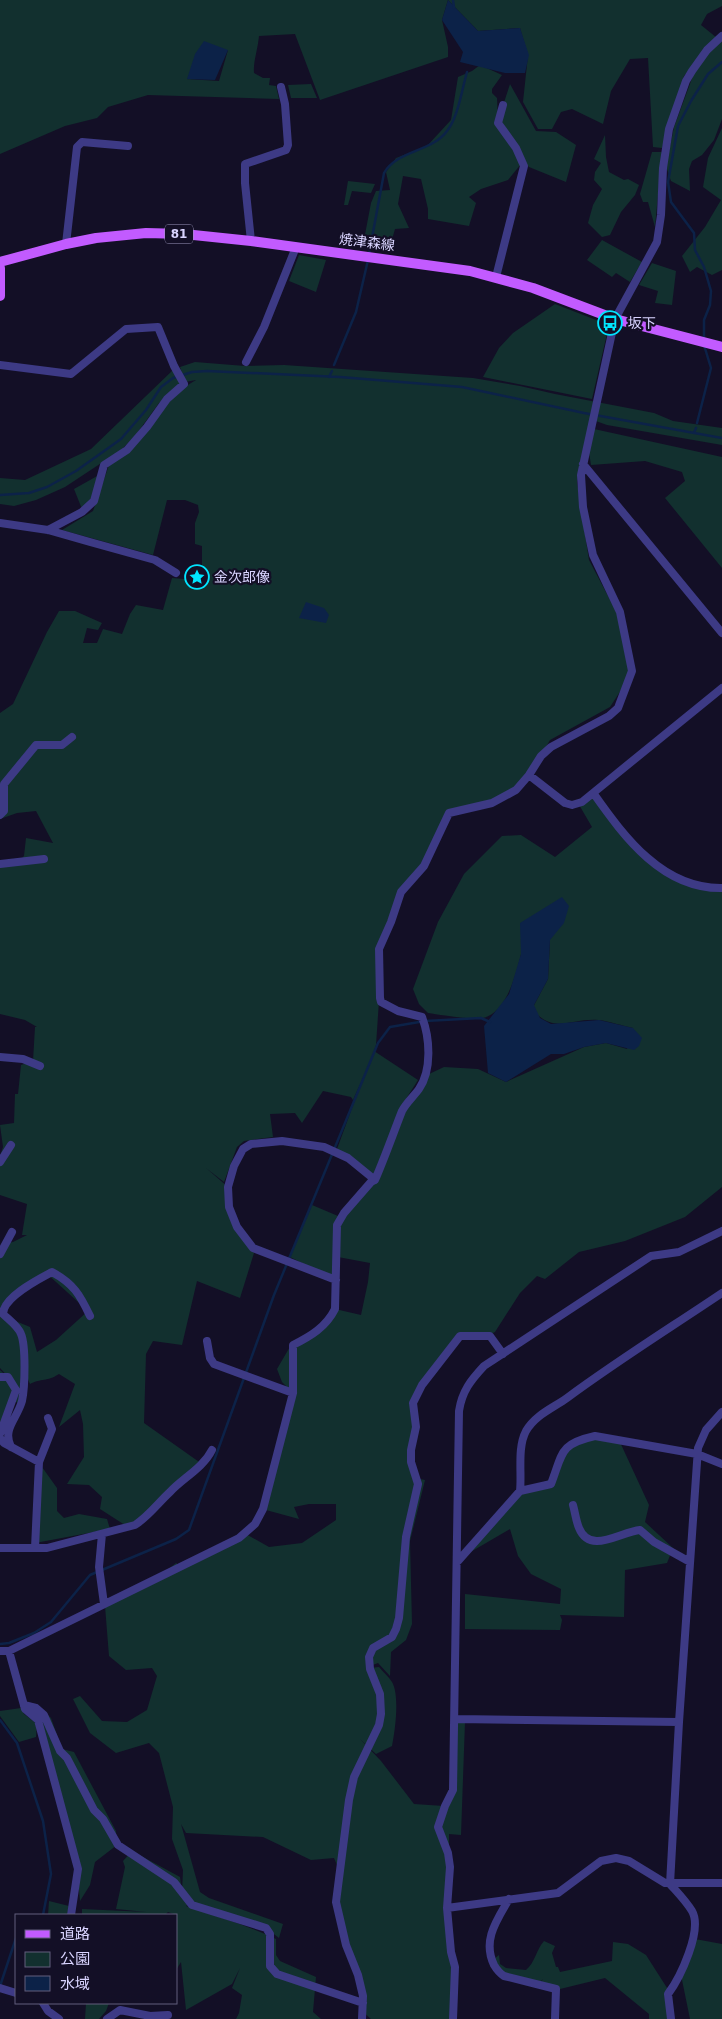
<svg xmlns="http://www.w3.org/2000/svg" width="722" height="2019" viewBox="0 0 722 2019" font-family="'DejaVu Sans','Noto Sans JP',sans-serif">
	<style>
		.green { fill: #12302f; fill-rule: evenodd }
		.water { fill: #0c2248 }
		.lines { fill: none; stroke-linecap: round; stroke-linejoin: round }
		.stream { stroke: #0c2248; stroke-width: 2.5 }
		.minor { stroke: #3d3a85; stroke-width: 8 }
		.major { stroke: #c25bff; stroke-width: 10 }
		.labels { text-anchor: middle; dominant-baseline: central; stroke-width: 4.5; stroke-linejoin: round; paint-order: stroke }
		.shield { fill: #130f26; stroke: #9e99be; stroke-width: 1 }
		.shield-label { font-size: 12px; font-weight: bold; fill: #d9d4ff }
		.street-label { font-size: 14px; fill: #d9d4ff; stroke: #130f26 }
		.poi-label { font-size: 14px; fill: #d9d4ff; stroke: #130f26; text-anchor: start }
	</style>
	<rect width="100%" height="100%" fill="#130f26"/>
	<path class="green" d="M0,0H722V6L707,14L701,25L717,38L705,50L684,76L662,148L653,147L648,58L630,59L611,91L603,124L572,109L561,112L552,129H538L523,102L528,55L520,28L478,31L448,0L442,20L448,47V57L320,100L295,34L259,36C258,49 253,61 254,73L263,78H270L269,85L276,86L279,99L148,95L108,107L97,118L65,126L0,154ZM228,50L219,81L187,79Z
		M722,41V119L714,140L702,155L692,161L689,169L690,191L671,181L666,166L674,127L694,73L708,53Z
		M480,65L502,75L492,89V93L497,98L498,121L510,84L536,131L556,132L576,145L566,182L529,167L521,158V164L508,180L481,189L469,197L476,203L469,226L428,219V209L421,179L403,176L398,204L409,228L395,229L391,243L378,248L363,245L371,203L376,191L390,190L386,172L396,158L427,146L451,120L458,77L472,71Z
		M311,84L317,98H291L288,85Z
		M722,128V270L712,275L697,267L690,272L682,256L705,227L721,200L703,187L708,158Z
		M605,135L606,157L609,172L624,180L628,179L639,185L635,195L621,212L610,235L602,237L588,223L593,205L602,189L594,180L595,172L601,163L594,159Z
		M652,152H662L655,227L648,202H643L640,194Z
		M348,181L375,184L371,193L352,191L348,205H344Z
		M602,240L642,262L630,282L616,273L612,277L587,260Z
		M299,255L326,260L316,292L289,281Z
		M652,263L676,271L672,305L655,303L658,291L639,285Z
		M555,304L609,325L592,399L483,377L499,348L513,333Z
		M195,362L245,366L284,365L473,378L520,386L555,394L654,413L673,421L722,428V445L607,425L593,420L587,435L577,482L589,560L617,613L629,672L623,687L610,707L550,740L538,761L516,790L492,803L449,813L424,866L399,897L379,949V1001L376,1045L374,1051L418,1080L404,1102L372,1178L337,1149L363,1078L353,1100L351,1097L323,1091L302,1123L295,1113L270,1114L273,1137L244,1141L237,1147L224,1182L206,1168L228,1187L229,1207L254,1253L240,1298L197,1281L182,1345L153,1341L146,1354L144,1423L202,1464L128,1527L100,1509L102,1497L89,1485L67,1484L84,1457L83,1424L80,1410L59,1427L75,1384L59,1374C47,1382 41,1378 30,1384L27,1377L19,1404L15,1401L0,1434V1370L12,1381L0,1368V1254L6,1243L13,1242L27,1235H22L27,1204L0,1195V1156L3,1147L0,1125L14,1123L15,1094H18L21,1065L33,1061L35,1027H37L25,1020L0,1014V864L19,861L24,856L26,838L53,843L36,811L17,813L0,819V713L13,704L47,632L59,611H75L102,623L98,630L87,628L83,643H97L103,629L122,634L130,614L136,605L163,610L172,578L196,580L202,573V546L195,544V523L199,512L198,505L185,500H167L153,555L62,530L93,511L109,465L165,406L183,388L196,380L185,382L180,367ZM45,1272L88,1311L56,1340L37,1352L30,1327L1,1315L3,1309Z
		M173,370L181,384L159,403L135,436L121,450L65,487L36,500L14,506L0,504V478L25,480L91,449Z
		M594,429L722,457V568L665,498L685,481L682,472L645,461L591,465L588,446Z
		M99,475L90,503L82,509L74,489Z
		M594,794L632,848L651,863L701,888H722V1187L685,1217L625,1241L579,1252L545,1279L537,1276L520,1293L495,1332L491,1334L460,1336L437,1372L413,1400L416,1427L410,1449L420,1479L425,1480L410,1541L412,1624L406,1640L391,1652L390,1676L378,1663L370,1666V1668L379,1667C383,1672 389,1677 392,1682C400,1696 395,1731 392,1746L376,1754L360,1739L381,1761L414,1804L444,1806L453,1790L456,1720L465,1722L461,1835L449,1834V1848L453,2019H371L362,2011V1990L337,1904L340,1872L334,1858L311,1860L263,1837L186,1833L181,1824L200,1892L209,1898L283,1924L279,1938L266,1928L189,1904L186,1906C215,1916 247,1925 276,1939V1955L280,1961L316,1977L313,2012L321,2019H236L239,2013L242,1995L232,1988L240,1968L232,1984L186,2010L181,1962L176,1970V1915L168,1912L166,1914L169,1915H82V1909L146,1912L116,1909L125,1867L123,1861L132,1851L180,1877L182,1892L183,1870L172,1839L173,1807L159,1753L149,1743L116,1753L90,1733L73,1699L80,1696L102,1721L127,1722L147,1710L157,1676L152,1668L126,1670L109,1656L105,1606L160,1576L176,1563L180,1566L244,1533L269,1547L302,1543L336,1520V1504H309L294,1507L299,1519L266,1510L293,1393L282,1382L277,1369L291,1345L309,1337L335,1309L361,1315L368,1282L370,1263L338,1257L332,1278L290,1257L312,1205L338,1216L375,1180L403,1108L427,1075L444,1067L478,1069L506,1082L584,1047L606,1043L627,1049L633,1028C622,1026 610,1021 598,1020C570,1018 554,1035 532,1009L548,979L550,940L525,939C518,963 511,1011 483,1018C471,1020 442,1015 428,1013L419,1004L413,989L438,922L464,874L502,836L521,835L555,857L592,827L578,803Z
		M604,1437L619,1440L649,1505L645,1522L673,1548L667,1563L625,1570L624,1617L560,1615L562,1620L560,1630L465,1629V1594L560,1604L561,1589L531,1574L518,1556L510,1529L462,1557L520,1491L549,1480L571,1445Z
		M42,1467L57,1488V1511L64,1518L79,1514L107,1519L110,1529L35,1543Z
		M21,1708L24,1714L37,1724L36,1737L19,1742L0,1716V1711Z
		M45,1712L51,1718L62,1749L74,1752L116,1831L117,1845L95,1862L90,1885L80,1901C76,1837 56,1776 39,1714Z
		M49,1901L69,1906L67,1915H48Z
		M695,1939L722,1944V2019H690L681,1975Z
		M544,1941L555,1946L552,1953L556,1967H558L560,1972L612,1961L613,1942L628,1944L646,1955L669,1991L672,2019H649V2014L605,1978L560,1989L541,1982L543,1979L539,1983L501,1974L494,1959L499,1955L500,1964L506,1968L526,1970C535,1963 536,1950 544,1941Z
		M86,2003H109L106,2011L99,2019H85Z"/>
	<path class="water" d="M448,0L478,31L520,28L529,55L525,73H505L460,62L463,52L442,20Z
		M204,41L228,50L215,80L187,79L195,54Z
		M306,602L324,608L329,615L326,623L299,618Z
		M562,897L569,906L564,923L550,940L548,979L534,1005L540,1018L551,1024L599,1020L633,1028L642,1038L639,1046L634,1050L606,1043L584,1047L564,1054H551L506,1082L488,1073L484,1026L509,994L521,954L520,923Z"/>
	<g class="lines">
		<path class="stream" d="M453,0L454,8
			M369,254L384,173C397,150 432,152 447,131C458,118 462,89 467,72
			M704,339V320L710,305L711,291L704,267L695,250L694,233L671,202L668,182L678,126L691,101L708,74L722,62
			M334,365L356,312L368,260
			M329,377L332,371
			M697,423L711,368L704,345
			M694,433L696,428
			M0,495L29,493L47,487L76,471L121,439L146,410L161,387L173,378L192,372L207,371L340,377L462,387L584,413L722,438
			M0,1644L9,1643L34,1633L51,1622L90,1575L176,1539L189,1530L274,1295L378,1043L390,1027L425,1021L481,1018L490,1022
			M0,1720L17,1743L43,1821L51,1874L43,1915
			M0,1986L16,1938"/>
		<path class="minor" d="M251,241L245,183V164L286,150L288,145L285,104L281,87
			M66,244L77,147L82,142L128,146
			M496,277L524,166L516,148L498,123L503,105
			M246,362L264,327L296,247
			M0,365L71,374L126,329L158,327L174,366L184,384L167,399L147,427L127,450L104,465L94,501L82,512L48,530
			M583,464L722,633
			M0,523L48,530L90,542L155,560L176,573
			M529,775L565,803L572,805L582,802L722,688
			M594,794C625,838 663,889 722,888
			M0,815L4,811V784L36,745H62L72,737
			M0,864L44,859
			M0,1057L23,1059L40,1066
			M0,1162L11,1145
			M0,1254L12,1232
			M336,1280L253,1248L237,1227L229,1207L228,1187L234,1166L243,1149L251,1144L282,1141L324,1147L348,1158L375,1180
			M207,1341L210,1358L214,1364L293,1393
			M0,1377H8L16,1390L0,1434
			M0,1438L4,1443L39,1462
			M11,1447C2,1429 17,1419 22,1401C25,1387 26,1346 21,1334C18,1326 9,1320 3,1314C3,1297 39,1279 52,1272C74,1284 80,1295 90,1316
			M520,1491C522,1473 517,1448 526,1431C535,1415 553,1408 567,1398C617,1361 670,1328 722,1293
			M573,1505C575,1512 576,1521 579,1528C590,1555 620,1532 640,1530L654,1542L690,1562
			M102,1534L99,1567L104,1604
			M0,1548H47L135,1525C149,1516 158,1503 170,1492C183,1478 203,1468 212,1450
			M35,1548L39,1462L52,1429L48,1418
			M458,1561L520,1491L551,1484C563,1453 559,1444 595,1436L697,1454L722,1464
			M0,1651H9L239,1538L255,1524L263,1509L293,1393V1345C311,1336 326,1327 335,1309L337,1225L344,1213L371,1182L375,1180C385,1157 393,1134 402,1111C406,1103 414,1096 419,1089C432,1070 430,1038 422,1017L398,1011L381,1002L380,998L379,949L391,922L401,892L424,866L449,813L492,803L516,790L529,775L541,756L551,747L609,716L618,708L621,700L632,671L620,612L593,555L583,507L581,475L615,319L657,242L661,215L663,168L669,129L686,81L692,71L707,50L722,36
			M9,1651L25,1709L38,1720L78,1869L71,1915
			M24,1705L36,1708L44,1715L60,1751L67,1758L94,1810L103,1819L118,1845L174,1882L192,1905L266,1928L270,1934V1966L277,1974L363,2003
			M456,1719L679,1722
			M509,1899C497,1920 482,1940 494,1965C497,1970 499,1973 504,1976L556,1989L555,2019
			M447,1908L558,1893L601,1861L616,1858L629,1861L665,1883H722
			M0,1988L16,1993
			M43,2003L48,2011L59,2019
			M107,2019L120,2010L150,2016L168,2015
			M362,2019L363,1996L358,1975L346,1945L336,1902L349,1800L354,1777L379,1725L381,1714L380,1694L370,1669L369,1657L373,1648L392,1637L396,1629L399,1618L406,1537L418,1484L411,1462V1450L416,1427L413,1403L422,1385L460,1336H490L503,1354
			M453,2019L455,1967L451,1952L447,1908L450,1867L448,1853L438,1827L445,1806L453,1790L459,1411C462,1391 471,1380 484,1366L651,1256L679,1252L722,1231
			M671,2019L668,1994C680,1978 703,1930 692,1911C686,1901 677,1892 670,1884L679,1722L698,1448L706,1430L722,1412"/>
		<path class="major" d="M0,262L66,244L96,238L146,233L184,234L251,241L470,271L533,288L615,319L722,347
			M0,268V296"/>
	</g>
	<defs>
		<g id="bus-ring" transform="scale(1.25)"><circle r="9.5" fill="#130f26" stroke="#00e5ff" stroke-width="1.5"/><path d="M-5-6H5V4H4V6H2V4H-2V6H-4V4H-5ZM-3.5-4V0h7V-4ZM-3.5 1.2v1.5H-2V1.2ZM2 1.2v1.5H3.5V1.2Z" fill="#00e5ff"/></g>
		<g id="sight-ring" transform="scale(1.25)"><circle r="9.5" fill="#130f26" stroke="#00e5ff" stroke-width="1.5"/><path d="M0-6L1.8-2.2L6-1.7L2.9 1.2L3.7 5.4L0 3.3L-3.7 5.4L-2.9 1.2L-6-1.7L-1.8-2.2Z" fill="#00e5ff"/></g>
	</defs>
	<g fill-rule="evenodd">
		<use href="#bus-ring" x="610" y="323"/>
		<use href="#sight-ring" x="197" y="577"/>
	</g>
	<g class="labels">
		<rect class="shield" x="165" y="224.5" width="28" height="19" rx="4"/>
		<g class="shield-label">
			<text x="179" y="234">81</text>
		</g>
		<g class="street-label">
			<text transform="translate(367 242) rotate(7)">焼津森線</text>
		</g>
		<g class="poi-label">
			<text x="628" y="323">坂下</text>
			<text x="214" y="577">金次郎像</text>
		</g>
	</g>
	<rect x="15" y="1914" width="162" height="90" fill="#130f26" stroke="#625e7d"/>
	<rect x="25" y="1930" width="25" height="8" fill="#c25bff" stroke="#625e7d"/>
	<text x="60" y="1939" font-size="15" fill="#d9d4ff">道路</text>
	<rect x="25" y="1952" width="25" height="15" fill="#12302f" stroke="#625e7d"/>
	<text x="60" y="1964" font-size="15" fill="#d9d4ff">公園</text>
	<rect x="25" y="1976" width="25" height="15" fill="#0c2248" stroke="#625e7d"/>
	<text x="60" y="1989" font-size="15" fill="#d9d4ff">水域</text>
</svg>
